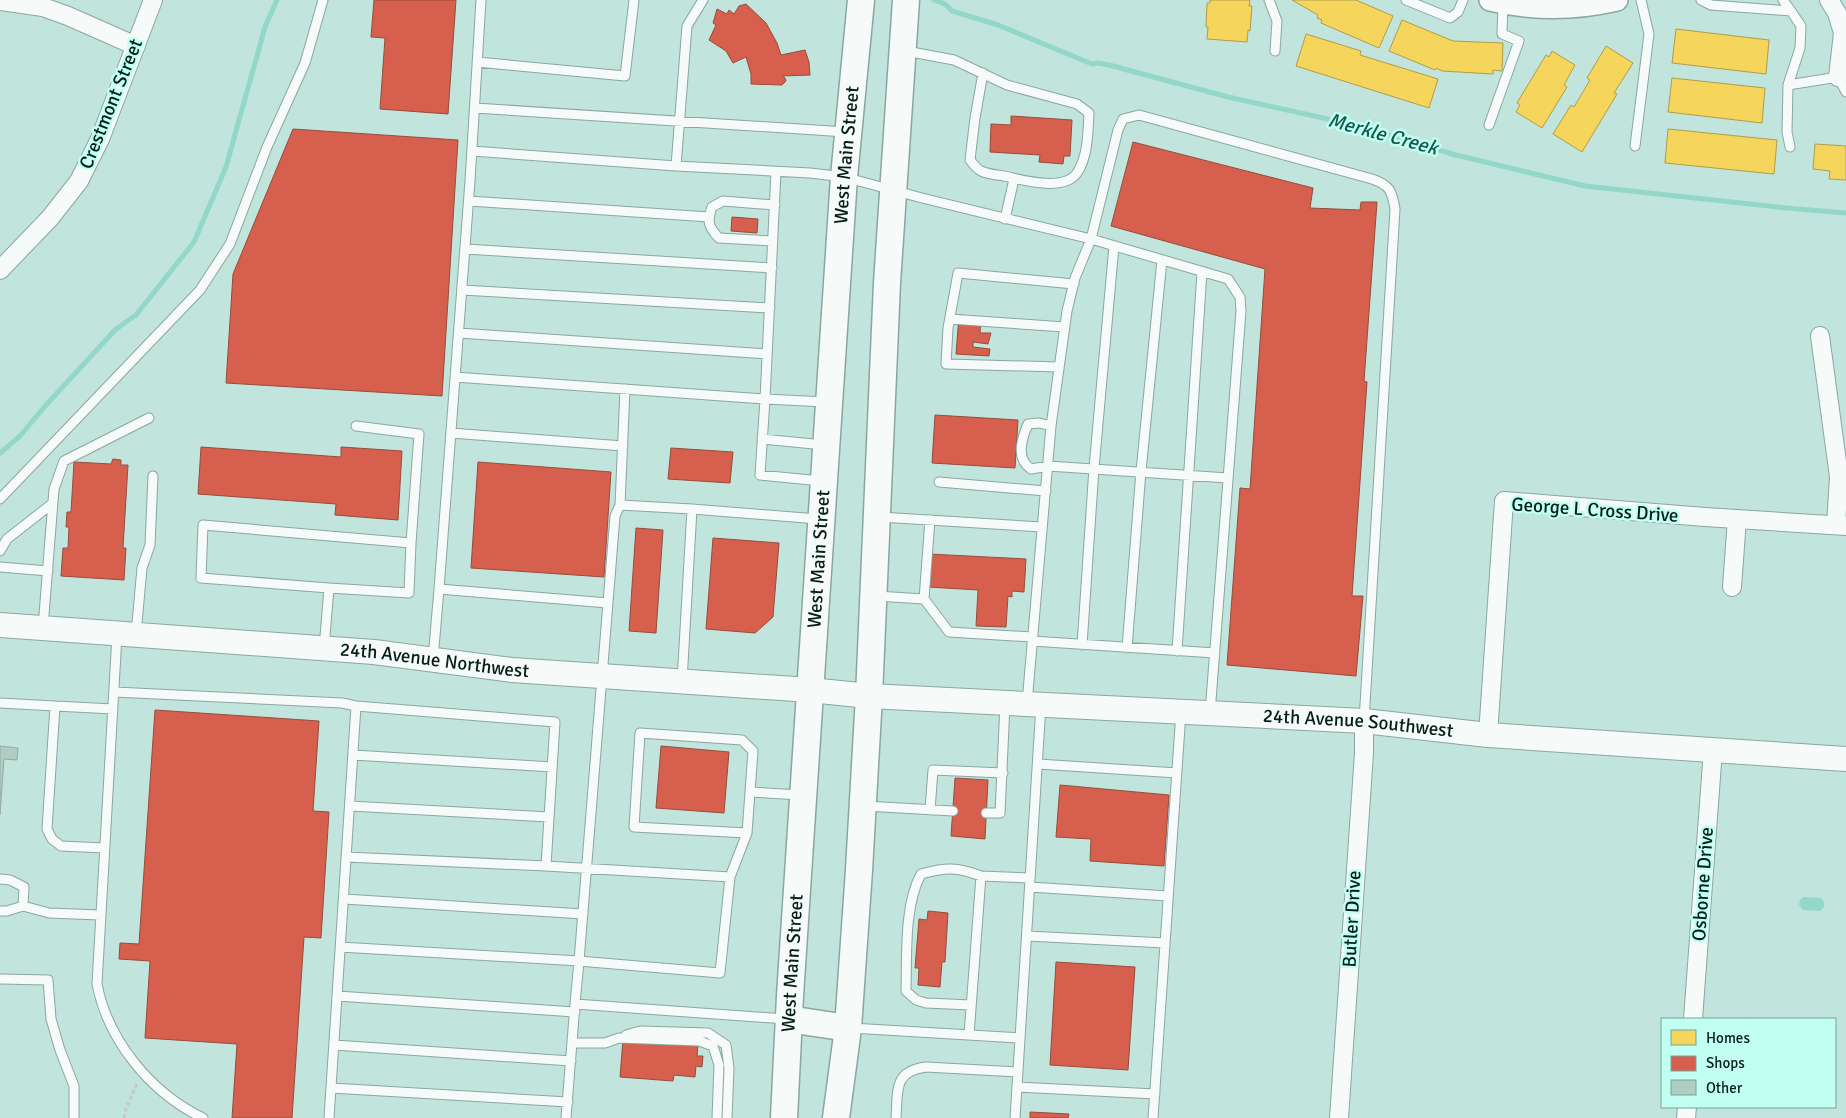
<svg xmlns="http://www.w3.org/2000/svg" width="1846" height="1118" viewBox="0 0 1846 1118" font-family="Signika,sans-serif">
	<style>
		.water { fill: #92d7c8 }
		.homes { fill: #f6d55c; stroke: #ae9e48 }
		.shops { fill: #d6604d; stroke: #974c3d }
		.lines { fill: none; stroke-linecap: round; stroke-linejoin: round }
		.stream { stroke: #92d7c8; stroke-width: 5 }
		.building { fill: #b0cdc3; stroke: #94aca4 }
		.service-casing { stroke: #8ba6a1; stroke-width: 11 }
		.minor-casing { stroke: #8ba6a1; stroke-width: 20 }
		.tertiary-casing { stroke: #8ba6a1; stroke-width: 24 }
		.secondary-casing { stroke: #8ba6a1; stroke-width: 26 }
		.primary-casing { stroke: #8ba6a1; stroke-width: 29 }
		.path { stroke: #c1cac8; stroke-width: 3; stroke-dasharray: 4 2.5; stroke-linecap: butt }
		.service { stroke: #f6fbfa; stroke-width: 9 }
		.minor { stroke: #f6fbfa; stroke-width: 18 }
		.tertiary { stroke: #f6fbfa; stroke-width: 21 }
		.secondary { stroke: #f6fbfa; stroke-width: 24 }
		.primary { stroke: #f6fbfa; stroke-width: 26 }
		.labels { text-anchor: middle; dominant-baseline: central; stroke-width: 5; stroke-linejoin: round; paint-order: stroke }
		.street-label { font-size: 19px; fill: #051e19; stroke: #c0fff1 }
		.water-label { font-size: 20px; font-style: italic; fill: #13594e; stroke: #c0fff1 }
	</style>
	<rect width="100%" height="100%" fill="#c1e4dc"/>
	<path class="water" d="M1803,897L1821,898L1824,903V907L1820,911L1803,910L1799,905L1800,900Z"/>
	<path class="homes" d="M1210,0H1250L1249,6H1252L1250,31L1248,30L1247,42L1207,39L1208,27H1206L1207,3H1210Z
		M1292,0H1356L1393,16L1379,48L1321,23L1322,20L1317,18L1318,15Z
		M1402,20L1453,41L1503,43L1502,71L1493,70V74L1442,71L1436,68L1435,70L1389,51Z
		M1676,29L1769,40L1766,74L1672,63Z
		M1306,34L1361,51L1360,55L1438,79L1429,108L1296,66Z
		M1606,46L1633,63L1614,93L1617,94L1582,152L1553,134L1571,105L1574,107L1590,80L1587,78Z
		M1552,51L1575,65L1564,85L1567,87L1542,128L1516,112L1520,105L1517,103L1546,55L1549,57Z
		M1672,78L1765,88L1762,123L1668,112Z
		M1668,129L1777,140L1774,174L1665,163Z
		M1815,144L1846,146V180L1829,179L1830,171L1813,169Z"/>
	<path class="shops" d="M374,0H456L448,114L380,109L385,38L371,37Z
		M746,4L766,23L777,43L781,55L805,50L809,62L810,75L782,76L785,78L786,81L782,85L751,84V74L746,57L733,63L726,51L709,40L716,25L713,23L717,9L727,14L729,10L734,14L739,6Z
		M1011,116L1072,120L1070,156H1064L1063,164L1039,162L1040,155L990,152L991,124L1011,125Z
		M293,129L458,140L442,396L226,383L233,274Z
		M1133,142L1313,188L1310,208L1360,210L1361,202H1377L1364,381L1367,382L1352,596H1363L1356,676L1227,665L1240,488L1250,489L1265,269L1111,226Z
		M732,217L758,219L757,233L731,231Z
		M959,315L981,317L980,333H991L988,344L973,342V347L990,349L989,356L956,354Z
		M935,415L1018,420L1015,468L932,463Z
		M201,447L341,457V447L402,451L398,520L335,515L336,504L198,494Z
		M671,448L733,452L730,483L668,479Z
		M113,459L121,460V465H128L123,548H126L124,580L61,576L63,548H68L69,527H66L67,512H71L74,462L111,464Z
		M478,462L611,472L604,577L471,568Z
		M636,528L663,530L656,633L629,631Z
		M713,538L779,543L773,617L755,633L706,629Z
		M929,554L1026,559L1024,592L1012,591V597L1008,596L1006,627L976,626L978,590L928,587Z
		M155,710L319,721L313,811L329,812L321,938L304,937L292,1118H232L237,1044L145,1038L150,961L119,959L120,943L139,944Z
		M661,746L729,752L724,813L656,808Z
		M955,778L988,780L985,839L951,836Z
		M1060,785L1169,795L1164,866L1090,861L1091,839L1056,837Z
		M928,911L948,913L945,962H942L940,987L918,985L919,968H915L919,919L927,920Z
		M1056,962L1135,967L1128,1070L1050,1065Z
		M623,1039L698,1044L697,1056H703L702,1067L696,1066L695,1077L674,1075L673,1081L620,1077Z
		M1030,1112L1069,1114L1068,1118H1030Z"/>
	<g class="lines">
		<path class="stream" d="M934,0L945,4L952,11L998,25L1092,64L1098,63L1109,65L1228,97L1346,123L1357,124L1394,137L1407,140L1452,154L1585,186L1786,208L1846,213
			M0,453L20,436L46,405L116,329L136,315L194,242L226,167L265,27L277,0"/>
	</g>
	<path class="building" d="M0,746L18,748L17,760L4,759L0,815Z"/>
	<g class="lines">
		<g class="service-casing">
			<path id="service" d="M703,0L687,26L676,166L810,173L844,177L922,198L1091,239L1228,279L1240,297L1241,311L1210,713
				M1269,0L1277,21L1275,51
				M1406,0L1450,18L1458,12L1463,0
				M1701,0L1711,5L1791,11L1801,26L1800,48L1788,85L1787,132L1790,147
				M1783,0L1791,11
				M906,51L954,60L1007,85L1077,104L1089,113C1088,132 1088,157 1077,173C1064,192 1022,180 1004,176C997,175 987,174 981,171C976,168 973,164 970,160L975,118L983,73
				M477,62L625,76L634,0
				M1788,85L1838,77L1846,92
				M475,108L846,132
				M1489,125L1519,41L1502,34L1503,3
				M1635,146L1649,34L1641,0
				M472,151L676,166
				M469,201L709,217
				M1005,219L1014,179
				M773,241L719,238C708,227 707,221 712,207L723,201L775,205
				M465,249L772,268
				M462,290L770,308
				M950,319L1064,327
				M459,333L767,354
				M1059,367L946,364L948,328L958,273L1074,284
				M455,377L765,399L776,172
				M356,426L419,434L411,543
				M1051,426L1039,423L1028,424C1022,438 1015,458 1031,469L1048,466L1228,478
				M451,433L623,446
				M762,439L824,445
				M821,481L760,475L765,399L826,402
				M939,482L1046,491
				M0,499L200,290L230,244L267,147L305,63L323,0
				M620,505L625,389
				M692,509L620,505L615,516L579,961L720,973L730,877L747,833
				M880,517L1042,527
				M0,551L7,539L53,503
				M0,567L48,571
				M439,589L470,181L481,0
				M876,596L924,599L930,520
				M924,599L949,632L1032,637
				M43,627L54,489L64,461L149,418
				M136,634L142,568L150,545L153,476
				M117,635L97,984C108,1041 151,1093 203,1118
				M1032,641L1215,653
				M1082,645L1094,468L1114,246
				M324,648L329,588L409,593L411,543L203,525L201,578L329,588
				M1127,648L1141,471L1162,260
				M1177,651L1202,272
				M433,659L439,589L608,603
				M682,681L692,509L818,519
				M114,692L342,703L356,706L555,722L546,866L730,877
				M0,703L55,706L47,829L52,839L61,846L104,848
				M1027,703L1051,426L1067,311L1075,278L1091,239L1118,130L1123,119L1139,115L1372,179C1390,185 1392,191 1395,209L1364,721
				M55,706L113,709
				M353,755L552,767
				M1038,764L1177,773
				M750,792L747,833L634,827L640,733L742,740L753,751L750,792L800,795
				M350,806L549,817
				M865,806L953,811
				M930,810L933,770L1003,773
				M986,813H1000L1005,704
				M346,857L546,866
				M0,879L10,880L24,887L23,906L7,911H0
				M1030,887L1168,896
				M344,899L583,914
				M23,906L49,913L100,915
				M1027,936L1165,943
				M340,947L579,961L575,1004
				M0,979L48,980L51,1019L60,1050L74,1086V1118
				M337,996L575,1012
				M971,1005L926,1003L916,1000L906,991C907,956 904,905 921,874C946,867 957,867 981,876
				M851,1028L1020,1038
				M626,1035L640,1031L708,1033L726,1045L729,1068L727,1118
				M969,1035L981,876L1030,878
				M572,1043H605L619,1038L699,1041L713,1046L719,1065L717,1118
				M334,1045L571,1061
				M1017,1087L1155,1094
				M331,1088L568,1102
				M329,1118L356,706
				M566,1118L575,1004L785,1019
				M896,1118C898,1091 893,1071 926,1067L1018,1072
				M1015,1118L1041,705
				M1153,1118L1181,712"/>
		</g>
		<g class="minor-casing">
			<path id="minor" d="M1829,0L1837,13L1843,33L1838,77
				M0,1L43,7L68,16L136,46
				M0,270L50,218L79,181L100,139L153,0
				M1820,336L1839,477L1836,525
				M1732,587L1737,519
				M1488,735L1504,501L1705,517L1846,526
				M1693,1019L1713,750
				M1339,1118L1364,753V721
				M1686,1118L1687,1107"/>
		</g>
		<g class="tertiary-casing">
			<path id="tertiary" d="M1490,0C1532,10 1574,10 1617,0"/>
		</g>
		<g class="secondary-casing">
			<g id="secondary">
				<path id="s1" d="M0,625L374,652L512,670L810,690L869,696L1364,721L1488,735L1846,759"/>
			</g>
		</g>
		<g class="primary-casing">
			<g id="primary">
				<path d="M788,1019L848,1028"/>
				<path id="s2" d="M784,1118L790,996L844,177L861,0"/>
				<path d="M836,1118L848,1028L859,870L869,696L887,283L906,0"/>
			</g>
		</g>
		<path class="path" d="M124,1118L126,1108L137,1084"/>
		<use href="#service" class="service"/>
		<use href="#minor" class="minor"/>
		<use href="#tertiary" class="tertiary"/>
		<use href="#secondary" class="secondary"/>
		<use href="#primary" class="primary"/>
	</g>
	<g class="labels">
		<g class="street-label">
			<text transform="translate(111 104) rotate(-68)">Crestmont Street</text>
			<text stroke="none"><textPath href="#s2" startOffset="965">West Main Street</textPath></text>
			<text transform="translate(1595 510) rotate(4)">George L Cross Drive</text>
			<text stroke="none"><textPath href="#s2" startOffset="560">West Main Street</textPath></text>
			<text stroke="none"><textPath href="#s1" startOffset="436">24th Avenue Northwest</textPath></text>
			<text stroke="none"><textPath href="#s1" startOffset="1362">24th Avenue Southwest</textPath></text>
			<text transform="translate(1703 884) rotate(-86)">Osborne Drive</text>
			<text transform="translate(1352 919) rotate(-87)">Butler Drive</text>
			<text stroke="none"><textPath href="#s2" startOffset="155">West Main Street</textPath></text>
		</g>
		<g class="water-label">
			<text transform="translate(1383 134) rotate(15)">Merkle Creek</text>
		</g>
	</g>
	<rect x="1661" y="1018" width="175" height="90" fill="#c0fff1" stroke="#75a59b"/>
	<rect x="1671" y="1030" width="25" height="15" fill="#f6d55c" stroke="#75a59b"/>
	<text x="1706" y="1043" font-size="15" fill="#051e19">Homes</text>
	<rect x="1671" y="1056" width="25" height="15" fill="#d6604d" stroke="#75a59b"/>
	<text x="1706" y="1068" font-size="15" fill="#051e19">Shops</text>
	<rect x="1671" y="1080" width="25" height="15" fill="#b0cdc3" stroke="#75a59b"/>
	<text x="1706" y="1093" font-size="15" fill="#051e19">Other</text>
</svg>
